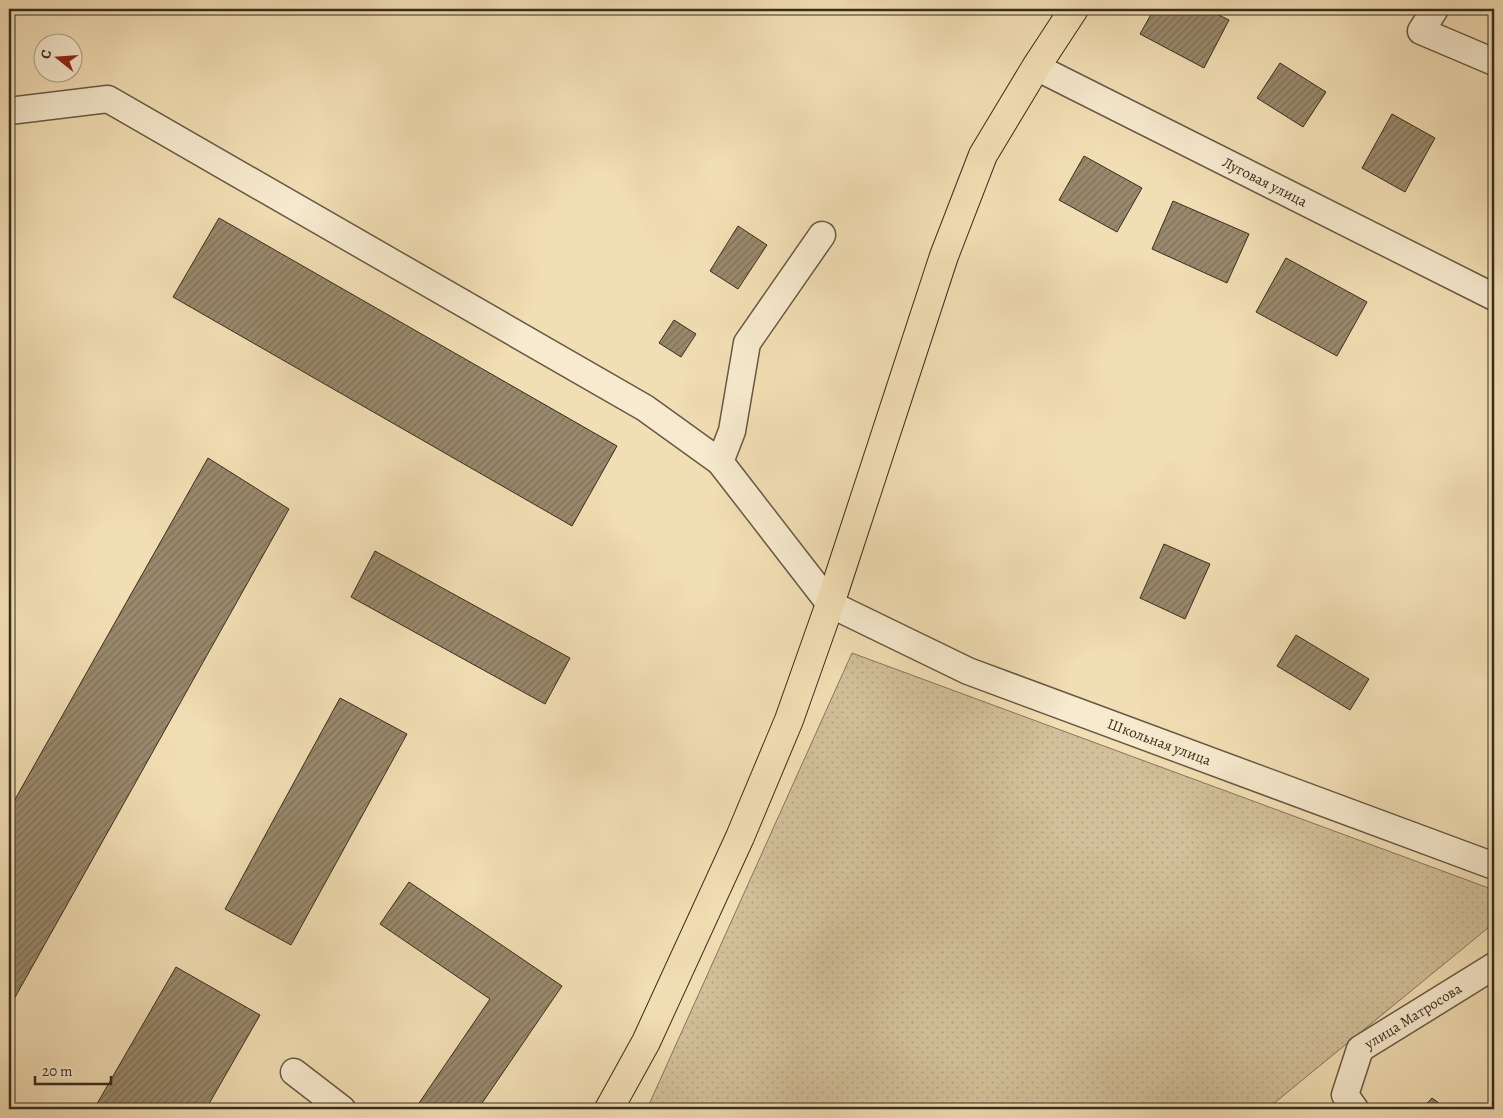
<svg xmlns="http://www.w3.org/2000/svg" width="1503" height="1118" viewBox="0 0 1503 1118" font-family="Alegreya,serif">
	<style>
		.grass { fill: url(#grass-dots); stroke: #85765c }
		.building { fill: url(#building-hatch); stroke: #382d1d }
		.lines { fill: none; stroke-linecap: round; stroke-linejoin: round }
		.minor-casing { stroke: #665943; stroke-width: 29 }
		.major-casing { stroke: #382d1d; stroke-width: 30 }
		.minor { stroke: #f7eace; stroke-width: 26 }
		.major { stroke: #f2deb4; stroke-width: 28 }
		.labels { text-anchor: middle; dominant-baseline: central; stroke-width: 5; stroke-linejoin: round; paint-order: stroke }
		.street-label { font-size: 15px; fill: #382d1d; stroke: #f7eace }
	</style>
	<defs>
		<pattern id="grass-dots" width="8" height="8" patternUnits="userSpaceOnUse" patternTransform="scale(1.25)"><rect width="8" height="8" fill="#d2c09a"/><path d="M2 2h.1M6 6h.1" fill="none" stroke="#b5a584" stroke-width="1.8" stroke-linecap="round"/></pattern>
		<pattern id="building-hatch" width="6" height="6" patternUnits="userSpaceOnUse" patternTransform="scale(1.25)"><rect width="6" height="6" fill="#99896c"/><path d="M-1 1l2-2M0 6l6-6M5 7l2-2" fill="none" stroke="#7e7058"/></pattern>
	</defs>
	<rect width="100%" height="100%" fill="#f2deb4"/>
	<filter id="stains"><feTurbulence type="fractalNoise" baseFrequency=".004" numOctaves="4"/><feColorMatrix values="0 0 0 0 .2 0 0 0 0 .09 0 0 0 0 .02 0 0 0 .5 -.17"/></filter>
	<radialGradient id="worn" r=".72"><stop offset=".6" stop-color="#630" stop-opacity="0"/><stop offset="1" stop-color="#630" stop-opacity=".3"/></radialGradient>
	<path class="grass" d="M852,653L1494,890V923L1267,1109H647Z"/>
	<path class="building" d="M1154,9H1207L1229,20L1204,68L1140,34Z
		M1280,63L1326,92L1303,127L1257,98Z
		M1392,114L1435,138L1405,192L1362,168Z
		M1084,156L1142,188L1117,232L1059,200Z
		M1173,201L1249,234L1227,283L1152,249Z
		M219,218L617,446L572,526L173,297Z
		M738,226L767,245L738,289L710,271Z
		M1286,258L1367,302L1337,356L1256,312Z
		M674,320L696,334L681,357L659,343Z
		M208,458L289,509L9,1008V810Z
		M1164,544L1210,564L1185,619L1140,598Z
		M375,551L570,658L545,704L351,597Z
		M1296,635L1369,679L1350,710L1277,666Z
		M340,698L407,734L291,945L225,909Z
		M409,882L562,986L478,1109H415L490,999L380,924Z
		M176,967L260,1015L206,1109H94Z
		M1432,1098L1447,1109H1422Z"/>
	<g class="lines">
		<g class="minor-casing">
			<g id="minor">
				<path d="M1435,9L1421,31L1494,62"/>
				<path id="s1" d="M1036,67L1494,297"/>
				<path d="M9,111L108,99L645,408L720,462"/>
				<path id="s2" d="M822,235L747,343L732,431L720,462L830,604L968,671L1494,866"/>
				<path d="M294,1072L342,1109"/>
				<path id="s3" d="M1355,1109L1345,1095L1360,1049L1494,966"/>
			</g>
		</g>
		<g class="major-casing">
			<path id="major" d="M609,1109L646,1042L740,837L789,720L830,604L944,256L983,155L1036,67L1074,9"/>
		</g>
		<use href="#minor" class="minor"/>
		<use href="#major" class="major"/>
	</g>
	<g class="labels">
		<g class="street-label">
			<text stroke="none"><textPath href="#s1" startOffset="256">Луговая улица</textPath></text>
			<text stroke="none"><textPath href="#s2" startOffset="791">Школьная улица</textPath></text>
			<text stroke="none"><textPath href="#s3" startOffset="128">улица Матросова</textPath></text>
		</g>
	</g>
	<rect width="1503" height="1118" fill="none" stroke="#f2deb4" stroke-width="30"/>
	<rect x="10" y="10" width="1483" height="1098" fill="none" stroke="#382d1d" stroke-width="2.5"/>
	<rect x="15" y="15" width="1473" height="1088" fill="none" stroke="#382d1d"/>
	<g transform="translate(58 58) rotate(287)"><circle r="24" fill="#f7eace" stroke="#ab9e87"/>
	<path d="M0-4L9 19L0 12L-9 19Z" fill="#8f2418"/>
	<text y="-8" font-size="14" font-weight="bold" text-anchor="middle" fill="#382d1d">С</text>
	</g>
	<path d="M35 1076v8h76v-8" fill="none" stroke="#382d1d" stroke-width="2.5"/>
	<text x="42" y="1076" font-size="15" fill="#382d1d" stroke="#f7eace" stroke-width="4" paint-order="stroke">20 m</text>
	<rect width="100%" height="100%" filter="url(#stains)"/>
	<rect width="100%" height="100%" fill="url(#worn)"/>
</svg>
